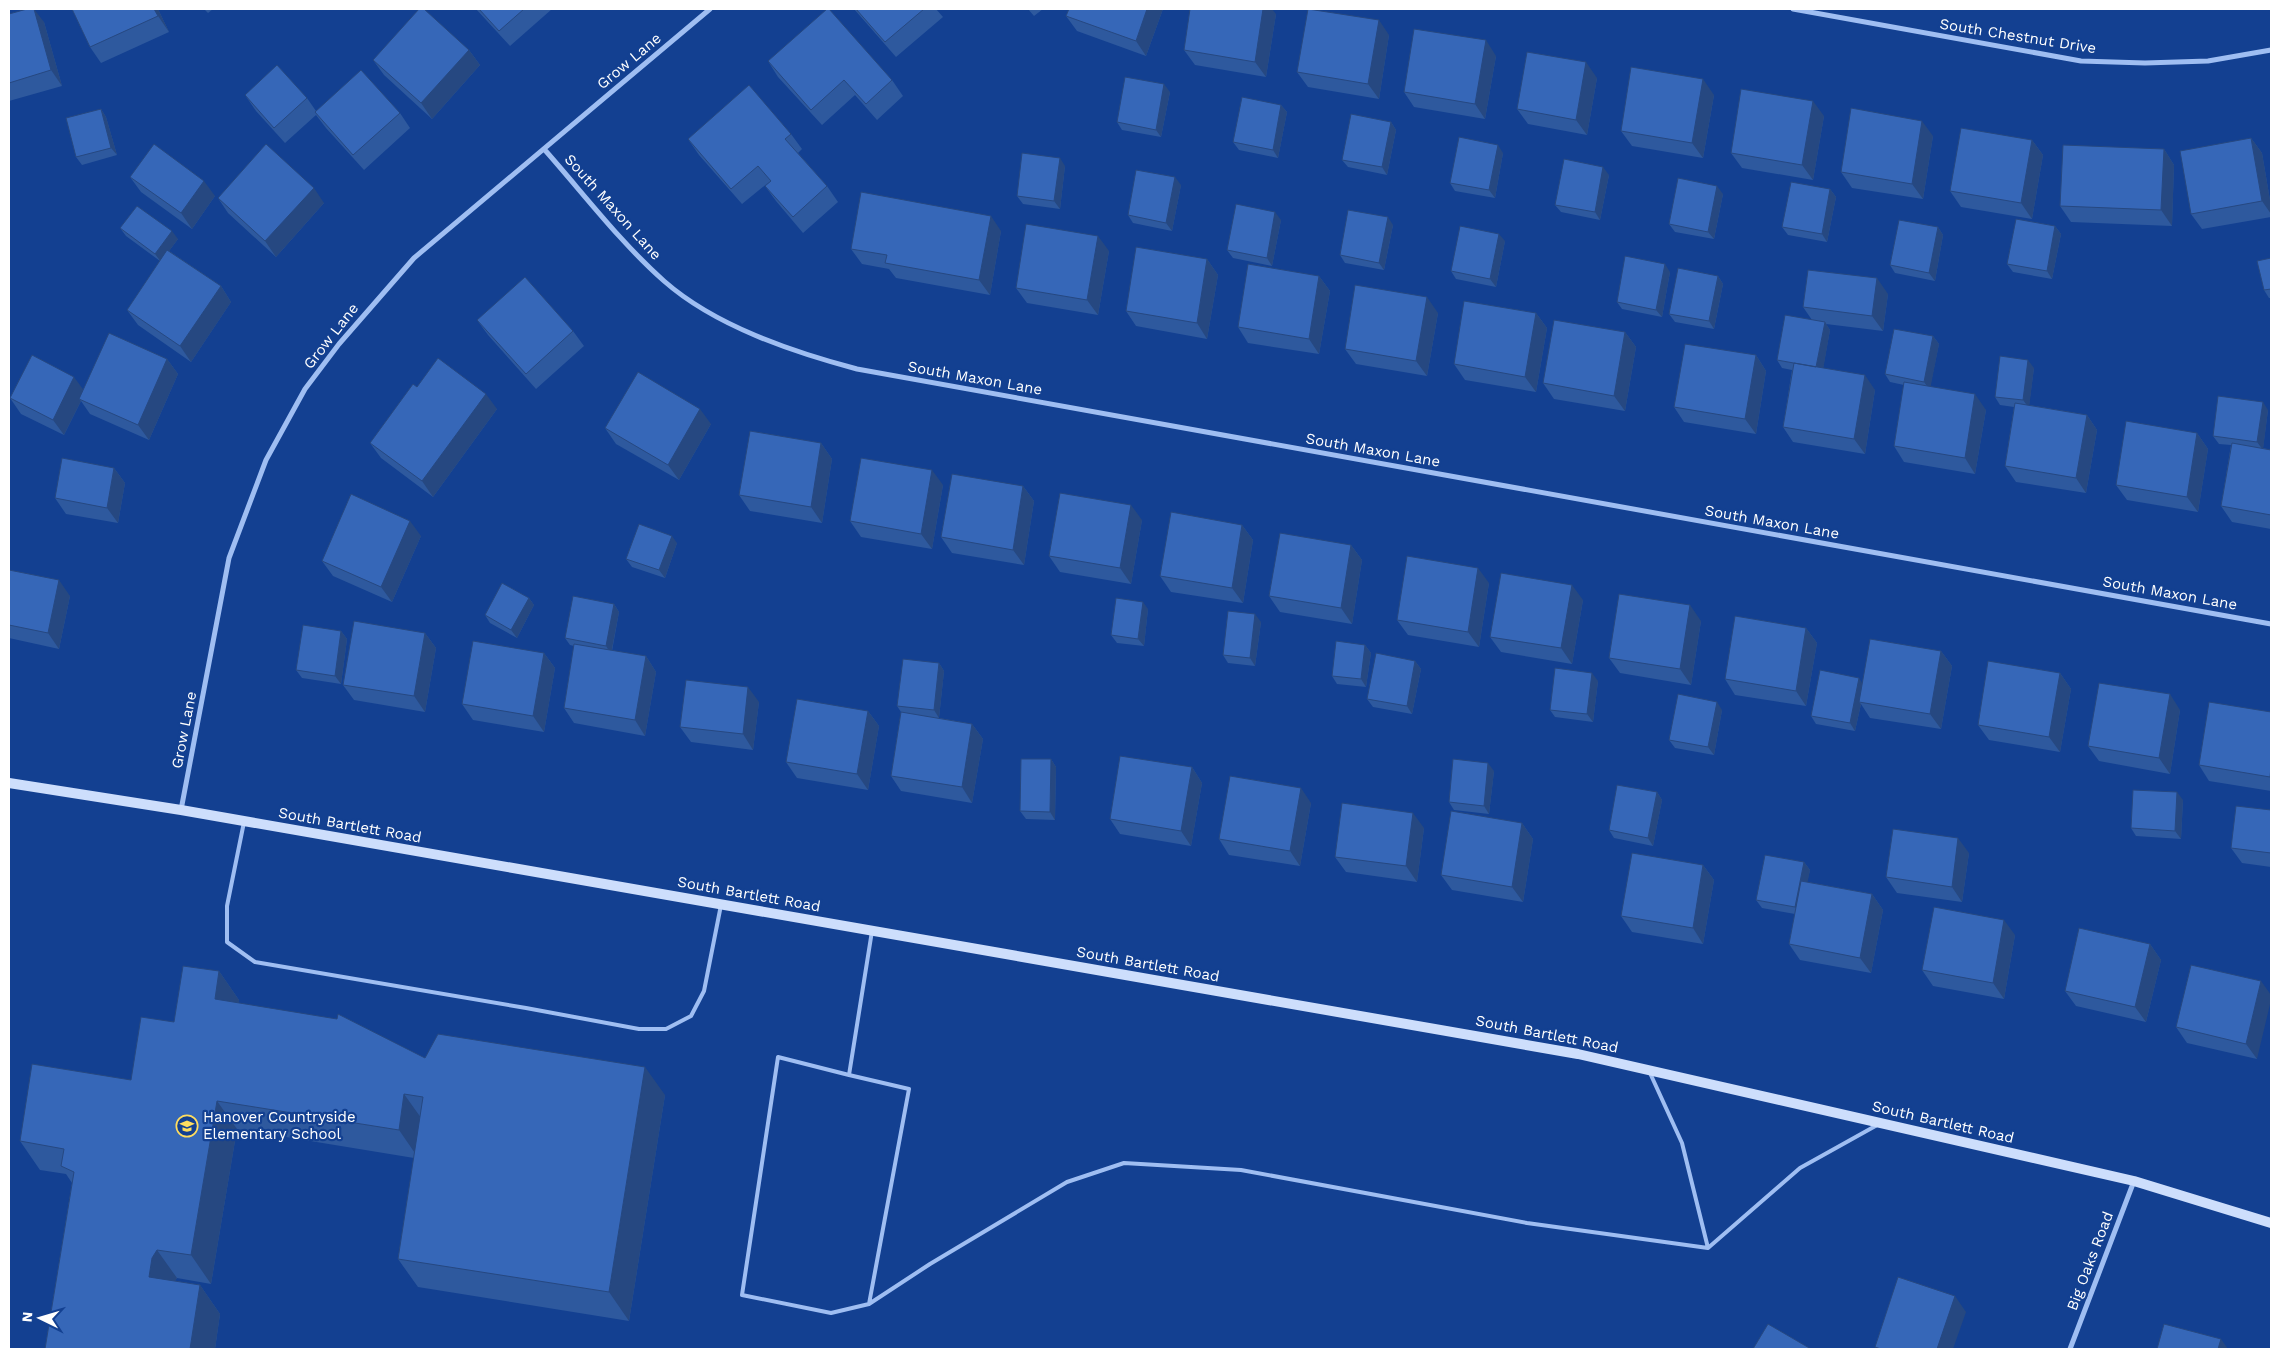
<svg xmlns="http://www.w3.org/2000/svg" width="2280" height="1358" viewBox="0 0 2280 1358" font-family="'Work Sans',sans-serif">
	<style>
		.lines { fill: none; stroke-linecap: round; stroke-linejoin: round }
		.lane { stroke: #9fbef2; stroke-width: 4 }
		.street { stroke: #9fbef2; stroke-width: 5 }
		.secondary { stroke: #cddefc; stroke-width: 10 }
		.wall { fill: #2e599e }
		.shaded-wall { fill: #264881 }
		.building { fill: #3667b8; stroke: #264881 }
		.labels { text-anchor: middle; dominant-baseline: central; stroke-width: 4.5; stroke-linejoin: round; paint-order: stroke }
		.street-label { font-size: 15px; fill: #fff; stroke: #134091 }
		.poi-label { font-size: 15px; fill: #fff; stroke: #134091; text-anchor: start }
	</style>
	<rect width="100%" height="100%" fill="#134091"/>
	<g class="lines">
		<path class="lane" d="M244,822L227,906V942L255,962L526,1008L639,1029H666L691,1016L704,991L721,905
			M872,931L849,1075L778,1057L742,1295L831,1313L869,1304L930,1264L1067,1182L1124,1163L1241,1170L1527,1223L1708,1248L1800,1168L1879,1124
			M1650,1073L1682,1143L1708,1248
			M849,1075L909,1089L869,1304"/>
		<path class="street" d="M1793,9L2081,61L2145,63L2208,61L2271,50
			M544,149C583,193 620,242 664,281C715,326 793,352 857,369L2271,624
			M181,810L229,558L266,460L305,389L339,344L414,258L710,9
			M2070,1349L2134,1181"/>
		<path class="secondary" d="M9,783L181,810L1578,1054L2134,1181L2271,1223"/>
	</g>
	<path class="wall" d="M72,9H158L169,32L101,63L90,47Z
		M204,9H213L208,13Z
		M476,9H552L510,46Z
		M854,9H936L943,17L896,57Z
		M1028,9H1043L1034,16Z
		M1069,9H1163L1146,56L1077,31L1066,16Z
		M9,14L44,22L62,86L9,101Z
		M1276,14L1266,77L1195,65L1184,50Z
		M1389,35L1379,99L1308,87L1297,72Z
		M469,50L480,65L432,119L384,75L373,60Z
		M1496,56L1485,119L1414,107L1404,92Z
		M768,61L892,80L903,96L877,120L855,95L822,125L778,77Z
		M1597,78L1587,135L1528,124L1517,109Z
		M1170,92L1161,137L1122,130L1117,122Z
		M245,95L307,98L316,111L400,113L410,128L364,170L326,128L316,115L285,143L256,111Z
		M1714,95L1703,158L1632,146L1621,131Z
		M1281,105L1287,112L1278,158L1239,150L1233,142Z
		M101,109L106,117L117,155L82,165L76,157Z
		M1824,116L1813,180L1742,168L1731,153Z
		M1391,122L1396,130L1387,175L1348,167L1342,160Z
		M791,134L802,149L798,153L827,186L838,202L803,233L776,201L765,186L769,182L742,204L699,155L688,139Z
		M1933,136L1923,199L1852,188L1841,172Z
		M2251,138L2262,153L2271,206V217L2202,229L2191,214Z
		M2032,140L2043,155L2032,219L1961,207L1950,191Z
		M2164,149L2174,165L2172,226L2071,222L2060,206Z
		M1503,153L1495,198L1455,191L1450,183Z
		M1065,166L1060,209L1023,204L1017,196Z
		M1609,175L1600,220L1561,212L1555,205Z
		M130,177L215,196L192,229L141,192Z
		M1181,185L1172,231L1133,223L1128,215Z
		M1830,189L1836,197L1827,242L1788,235L1782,227Z
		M1723,194L1714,239L1675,232L1669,224Z
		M218,198L324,203L276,257L228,213Z
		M1281,220L1272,266L1233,258L1227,250Z
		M1393,225L1384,270L1345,263L1340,255Z
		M2055,226L2061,234L2052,279L2013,272L2007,264Z
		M1938,227L1943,235L1935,281L1895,273L1890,265Z
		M120,228L178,239L169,251L221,286L231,302L191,362L138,325L127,310L160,261L126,236Z
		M1001,231L990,295L896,278L889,269L862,264L851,249Z
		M1505,241L1496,287L1456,279L1451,271Z
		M1109,251L1098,315L1027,303L1016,288Z
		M2271,258V298H2269L2264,290Z
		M1207,259L1218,275L1207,339L1136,326L1126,311Z
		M1670,272L1662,317L1622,309L1617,302Z
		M1319,276L1330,291L1319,354L1248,343L1238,327Z
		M1718,276L1723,284L1714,329L1675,322L1669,314Z
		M1888,294L1883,331L1826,324L1830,330L1823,368L1875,390L1865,454L1793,442L1783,427L1792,370L1782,368L1777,360L1812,320L1803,307Z
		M1438,313L1427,376L1356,364L1345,349Z
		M1536,313L1547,328L1536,392L1465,380L1454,364Z
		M477,320L573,331L584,346L536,389L488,335Z
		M1625,332L1636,347L1625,411L1554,399L1543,383Z
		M1933,336L1939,344L1930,387L1986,410L1975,474L1904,462L1894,446L1904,385L1890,382L1885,374Z
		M1756,355L1766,371L1756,434L1684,422L1674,407Z
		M167,359L178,374L149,440L90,414L81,401L64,435L21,414L10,398L83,390Z
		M2034,368L2029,405L2087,415L2097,430L2086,493L2016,482L2005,466L2014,407L2000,405L1995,397Z
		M417,387L497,409L433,497L381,458L370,443Z
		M2268,410L2263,448L2271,450V529L2232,522L2221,506L2231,445L2219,444L2213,436Z
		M711,424L679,480L616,444L605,428Z
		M2197,433L2208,449L2198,512L2127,500L2116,485Z
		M821,443L832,459L822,523L750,511L739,495Z
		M114,468L125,483L118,523L66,514L55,498Z
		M943,485L932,549L861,537L850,521Z
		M1023,486L1034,501L1024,565L952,553L941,537Z
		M1142,520L1131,584L1060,572L1049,556Z
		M1242,525L1253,540L1243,603L1171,592L1160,576Z
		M421,536L392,602L333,576L322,561Z
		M677,543L665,578L632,567L626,559Z
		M1351,545L1362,560L1352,624L1280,612L1269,596Z
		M9,570L70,596L59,649L9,638Z
		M1489,583L1479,647L1408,635L1397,620Z
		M529,598L534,605L517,638L490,623L485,615Z
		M1583,600L1572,664L1501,652L1490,637Z
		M614,604L619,612L612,651L646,656L656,672L645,736L574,723L564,708L574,646L570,645L565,638Z
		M1148,609L1144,646L1117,643L1111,635Z
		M1701,621L1691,685L1620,673L1609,658Z
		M1261,622L1255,666L1228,663L1223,655Z
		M1806,628L1817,643L1806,706L1735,695L1725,679Z
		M341,631L347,639L341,684L302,678L296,670Z
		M425,633L436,648L425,712L354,700L343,685Z
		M1365,645L1371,653L1366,687L1337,684L1332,676Z
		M1941,651L1952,666L1941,729L1870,718L1861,704L1855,731L1816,724L1811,716L1862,683Z
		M544,653L555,668L544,732L473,720L462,704Z
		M1415,661L1421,669L1412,714L1373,707L1367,699Z
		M939,663L944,671L939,718L972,724L983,739L972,803L901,791L891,776L901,712L897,706Z
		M2060,673L2071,689L2060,752L1989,740L1978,725Z
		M1598,681L1593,722L1555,717L1550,710Z
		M759,702L753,750L691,742L680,727Z
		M1722,710L1714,755L1675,748L1669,740Z
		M2180,710L2170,774L2099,761L2088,746Z
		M868,711L879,726L868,790L797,778L786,762Z
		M2271,712V791L2209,781L2199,765Z
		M1051,759L1056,767L1055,820L1026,819L1020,811Z
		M1192,767L1202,783L1191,846L1120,834L1110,819Z
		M1494,771L1489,814L1454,810L1449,802Z
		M1657,792L1662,800L1653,846L1614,838L1609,830Z
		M2183,800L2181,839L2136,836L2131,828Z
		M1311,803L1300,866L1229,855L1219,839Z
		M2271,810V867L2242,863L2231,848Z
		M1522,823L1533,839L1523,902L1452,890L1441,875Z
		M1424,828L1417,882L1346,872L1335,857Z
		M1969,853L1962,902L1897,893L1886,877Z
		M1804,862L1810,870L1807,882L1872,894L1883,910L1871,973L1800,960L1789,944L1795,914L1762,908L1756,900Z
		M1703,865L1714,880L1703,944L1632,932L1621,916Z
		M2015,935L2004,999L1933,986L1922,970Z
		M2150,944L2161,960L2146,1022L2076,1006L2065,991Z
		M219,971L239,1000L238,1003L425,1058L665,1095L629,1321L418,1287L398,1259L414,1158L237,1129L211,1284L177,1278L175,1281L200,1285L220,1314L215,1349H45L72,1183L66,1174L40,1170L20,1141L131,1080L174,1022Z
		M2261,981L2257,1059L2187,1043L2176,1027Z"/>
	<path class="shaded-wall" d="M34,9L44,22L62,86L51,70Z
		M154,9H158L169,32L158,16Z
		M1147,9H1163L1146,56L1136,41Z
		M1263,9H1272L1276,14L1266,77L1255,62Z
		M1379,20L1389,35L1379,99L1368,84Z
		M1486,40L1496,56L1485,119L1475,104Z
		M469,50L480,65L432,119L421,103Z
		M1586,62L1597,78L1587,135L1576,120Z
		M1703,79L1714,95L1703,158L1692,143Z
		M1164,84L1170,92L1161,137L1156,130Z
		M1813,101L1824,116L1813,180L1802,165Z
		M1281,105L1287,112L1278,158L1273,150Z
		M101,109L106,117L117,155L111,148Z
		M1922,121L1933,136L1923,199L1912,184Z
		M1391,122L1396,130L1387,175L1382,167Z
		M2251,138L2262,153L2271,206V214L2262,201Z
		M2032,140L2043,155L2032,219L2021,203Z
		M1498,145L1503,153L1495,198L1489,190Z
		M2164,149L2174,165L2172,226L2161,210Z
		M1060,158L1065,166L1060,209L1054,201Z
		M1603,167L1609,175L1600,220L1595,212Z
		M1175,177L1181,185L1172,231L1166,223Z
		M204,181L215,196L192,229L181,213Z
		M1717,186L1723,194L1714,239L1708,232Z
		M314,188L324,203L276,257L265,241Z
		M1830,189L1836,197L1827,242L1822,234Z
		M1275,212L1281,220L1272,266L1267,258Z
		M991,216L1001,231L990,295L979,280Z
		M1388,217L1393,225L1384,270L1379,263Z
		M2055,226L2061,234L2052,279L2047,271Z
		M1938,227L1943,235L1935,281L1929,273Z
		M172,231L178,239L161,262L155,254Z
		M1499,234L1505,241L1496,287L1490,279Z
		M1098,236L1109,251L1098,315L1087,300Z
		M1207,259L1218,275L1207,339L1197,323Z
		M1665,264L1670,272L1662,317L1656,310Z
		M1319,276L1330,291L1319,354L1309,339Z
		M1718,276L1723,284L1714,329L1709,321Z
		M1877,278L1888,294L1883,331L1872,316Z
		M221,286L231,302L191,362L180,346Z
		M1427,297L1438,313L1427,376L1416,361Z
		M1536,313L1547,328L1536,392L1525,377Z
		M1825,322L1830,330L1822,376L1816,368Z
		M1625,332L1636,347L1625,411L1614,396Z
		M1933,336L1939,344L1930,390L1924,382Z
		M1756,355L1766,371L1756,434L1745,419Z
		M167,359L178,374L149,440L138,425Z
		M2028,360L2034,368L2029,408L2023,400Z
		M1865,375L1875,390L1865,454L1854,439Z
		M74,377L85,392L79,399L81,401L64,435L53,420Z
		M486,394L497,409L433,497L422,481Z
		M1975,394L1986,410L1975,474L1965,458Z
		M2263,402L2268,410L2263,450L2257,442Z
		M700,409L711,424L679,480L668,465Z
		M2087,415L2097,430L2086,493L2076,478Z
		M2197,433L2208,449L2198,512L2187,497Z
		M821,443L832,459L822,523L811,507Z
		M114,468L125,483L118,523L107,508Z
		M932,470L943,485L932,549L921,534Z
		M1023,486L1034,501L1024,565L1013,550Z
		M1131,505L1142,520L1131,584L1120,568Z
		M410,521L421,536L392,602L381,587Z
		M1242,525L1253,540L1243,603L1232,588Z
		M672,536L677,543L665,578L659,570Z
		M1351,545L1362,560L1352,624L1341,608Z
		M1478,568L1489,583L1479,647L1468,632Z
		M59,580L70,596L59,649L48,633Z
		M1572,585L1583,600L1572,664L1561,648Z
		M529,598L534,605L517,638L511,630Z
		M1143,602L1148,609L1144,646L1138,639Z
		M614,604L619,612L611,654L606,646Z
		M1690,605L1701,621L1691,685L1680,669Z
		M1255,614L1261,622L1255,666L1250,658Z
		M1806,628L1817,643L1806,706L1796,691Z
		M341,631L347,639L341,684L335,676Z
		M425,633L436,648L425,712L414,696Z
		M1365,645L1371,653L1366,687L1361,679Z
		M1941,651L1952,666L1941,729L1930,714Z
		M544,653L555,668L544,732L533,716Z
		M646,656L656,672L645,736L635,720Z
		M1415,661L1421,669L1412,714L1407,706Z
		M939,663L944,671L939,718L934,710Z
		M1592,673L1598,681L1593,722L1587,714Z
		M2060,673L2071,689L2060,752L2049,737Z
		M1859,678L1864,686L1859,702L1861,704L1855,731L1850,723Z
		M748,687L759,702L753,750L743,734Z
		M2170,694L2180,710L2170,774L2159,758Z
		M1717,702L1722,710L1714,755L1708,747Z
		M868,711L879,726L868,790L857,774Z
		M972,724L983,739L972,803L962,787Z
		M1051,759L1056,767L1055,820L1050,812Z
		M1488,763L1494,771L1489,814L1484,806Z
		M1192,767L1202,783L1191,846L1181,831Z
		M1301,788L1311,803L1300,866L1290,851Z
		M1657,792L1662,800L1653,846L1648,838Z
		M2177,792L2183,800L2181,839L2175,831Z
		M1413,813L1424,828L1417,882L1406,866Z
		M1522,823L1533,839L1523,902L1512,887Z
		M1958,838L1969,853L1962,902L1952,887Z
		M1804,862L1810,870L1801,915L1795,907Z
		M1703,865L1714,880L1703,944L1693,928Z
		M1872,894L1883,910L1871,973L1860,958Z
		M2004,920L2015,935L2004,999L1993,983Z
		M2150,944L2161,960L2146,1022L2135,1007Z
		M219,971L239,1000L235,1028L215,999Z
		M2261,981L2271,995V1000L2257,1059L2246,1044Z
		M645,1067L665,1095L629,1321L609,1292Z
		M404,1094L424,1122L419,1159L399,1130Z
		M217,1101L237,1129L211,1284L191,1255Z
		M157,1250L177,1278L172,1286L149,1277L152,1258Z
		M200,1285L220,1314L215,1349H190Z
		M1955,1296L1966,1312L1953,1349H1937Z
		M2221,1339L2228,1349H2218Z"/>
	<path class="building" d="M27,9H34L51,70L9,83V14Z
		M72,9H154L158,16L90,47Z
		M419,9H424L469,50L421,103L373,60Z
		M479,9H524L499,31Z
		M827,9H829L892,80L866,104L844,80L811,110L768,61Z
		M856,9H924L885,42Z
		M1069,9H1147L1136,41L1066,16Z
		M1190,9H1263L1255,62L1184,50Z
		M1308,9L1379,20L1368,84L1297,72Z
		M1414,29L1486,40L1475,104L1404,92Z
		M1527,52L1586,62L1576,120L1517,109Z
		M277,65L307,98L274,128L245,95Z
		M1631,67L1703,79L1692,143L1621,131Z
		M361,70L400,113L353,155L315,112Z
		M1125,77L1164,84L1156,130L1117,122Z
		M749,85L791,134L785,139L827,186L793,217L765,186L771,181L758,166L731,189L688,139Z
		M1741,89L1813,101L1802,165L1731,153Z
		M1242,97L1281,105L1273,150L1233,142Z
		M1851,108L1922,121L1912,184L1841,172Z
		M101,109L111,148L76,157L66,118Z
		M1351,114L1391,122L1382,167L1342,160Z
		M1961,128L2032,140L2021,203L1950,191Z
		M1459,137L1498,145L1489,190L1450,183Z
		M2251,138L2262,201L2191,214L2180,151Z
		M154,144L204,181L181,213L130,177Z
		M266,144L314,188L265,241L218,198Z
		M2063,145L2164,149L2161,210L2060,206Z
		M1022,153L1060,158L1054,201L1017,196Z
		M1564,159L1603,167L1595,212L1555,205Z
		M1136,170L1175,177L1166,223L1128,215Z
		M1678,178L1717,186L1708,232L1669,224Z
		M1791,182L1830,189L1822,234L1782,227Z
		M861,192L991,216L979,280L885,263L887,255L851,249Z
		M1236,204L1275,212L1267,258L1227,250Z
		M137,206L172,231L155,254L120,228Z
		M1348,210L1388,217L1379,263L1340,255Z
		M2016,219L2055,226L2047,271L2007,264Z
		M1899,220L1938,227L1929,273L1890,265Z
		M1026,224L1098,236L1087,300L1016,288Z
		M1460,226L1499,234L1490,279L1451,271Z
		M1136,247L1207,259L1197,323L1126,311Z
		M167,250L221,286L180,346L127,310Z
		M1625,256L1665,264L1656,310L1617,302Z
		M2271,258V289L2264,290L2257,261Z
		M1248,264L1319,276L1309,339L1238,327Z
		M1678,268L1718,276L1709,321L1669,314Z
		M1808,270L1877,278L1872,316L1803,307Z
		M525,277L573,331L526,374L477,320Z
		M1355,285L1427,297L1416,361L1345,349Z
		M1464,301L1536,313L1525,377L1454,364Z
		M1785,315L1825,322L1816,367L1777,360Z
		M1554,320L1625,332L1614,396L1543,383Z
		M1894,329L1933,336L1924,382L1885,374Z
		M109,333L167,359L138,425L79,399Z
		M1685,344L1756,355L1745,419L1674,407Z
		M32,355L74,377L53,420L10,398Z
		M2000,356L2028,360L2023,400L1995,397Z
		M438,358L486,394L422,481L370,443L413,384L417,387Z
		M1794,363L1865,375L1854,439L1783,427Z
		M638,372L700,409L668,465L605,428Z
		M1904,382L1975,394L1965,458L1894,446Z
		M2218,396L2263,402L2257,442L2213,436Z
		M2015,403L2087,415L2076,478L2005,466Z
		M2126,421L2197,433L2187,497L2116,485Z
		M750,431L821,443L811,507L739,495Z
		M2232,443L2271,450V515L2221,506Z
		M62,458L114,468L107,508L55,498Z
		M861,458L932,470L921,534L850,521Z
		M952,474L1023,486L1013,550L941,537Z
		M1060,493L1131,505L1120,568L1049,556Z
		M351,494L410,521L381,587L322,561Z
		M1171,512L1242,525L1232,588L1160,576Z
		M639,524L672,536L659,570L626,559Z
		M1280,533L1351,545L1341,608L1269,596Z
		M1407,556L1478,568L1468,632L1397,620Z
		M9,570L59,580L48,633L9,625Z
		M1501,573L1572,585L1561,648L1490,637Z
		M502,583L529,598L511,630L485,615Z
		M1619,594L1690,605L1680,669L1609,658Z
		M573,596L614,604L606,646L565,638Z
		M1116,598L1143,602L1138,639L1111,635Z
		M1228,611L1255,614L1250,658L1223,655Z
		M1735,616L1806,628L1796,691L1725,679Z
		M354,621L425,633L414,696L343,685Z
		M303,625L341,631L335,676L296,670Z
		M1870,639L1941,651L1930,714L1859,702Z
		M473,641L544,653L533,716L462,704Z
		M1336,641L1365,645L1361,679L1332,676Z
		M574,644L646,656L635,720L564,708Z
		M1376,653L1415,661L1407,706L1367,699Z
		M903,659L939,663L934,710L897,706Z
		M1988,661L2060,673L2049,737L1978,725Z
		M1555,668L1592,673L1587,714L1550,710Z
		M1820,670L1859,678L1850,723L1811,716Z
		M686,680L748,687L743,734L680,727Z
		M2099,683L2170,694L2159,758L2088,746Z
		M1678,694L1717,702L1708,747L1669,740Z
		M797,699L868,711L857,774L786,762Z
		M2209,702L2271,712V767L2270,777L2199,765Z
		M901,712L972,724L962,787L891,776Z
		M1120,756L1192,767L1181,831L1110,819Z
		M1021,759H1051L1050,812L1020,811Z
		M1453,759L1488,763L1484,806L1449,802Z
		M1230,776L1301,788L1290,851L1219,839Z
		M1617,785L1657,792L1648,838L1609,830Z
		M2133,790L2177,792L2175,831L2131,828Z
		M1342,803L1413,813L1406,866L1335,857Z
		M2236,806L2271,810V853L2231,848Z
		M1451,811L1522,823L1512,887L1441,875Z
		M1893,829L1958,838L1952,887L1886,877Z
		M1632,853L1703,865L1693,928L1621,916Z
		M1765,855L1804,862L1795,907L1756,900Z
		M1801,881L1872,894L1860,958L1789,944Z
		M1934,907L2004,920L1993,983L1922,970Z
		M2079,928L2150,944L2135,1007L2065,991Z
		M2191,965L2261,981L2246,1044L2176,1027Z
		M183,966L219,971L215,999L337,1019L338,1014L425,1058L438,1034L645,1067L609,1292L398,1259L423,1097L404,1094L399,1130L217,1101L191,1255L157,1250L152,1258L149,1277L200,1285L190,1349H45L74,1172L61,1166L64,1149L20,1141L32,1064L131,1080L141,1017L174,1022Z
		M1898,1277L1955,1296L1937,1349H1881L1875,1347Z
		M1768,1324L1811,1349H1753Z
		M2164,1324L2221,1339L2218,1349H2157Z"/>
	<defs>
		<g id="school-ring" transform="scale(1.125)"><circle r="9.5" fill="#134091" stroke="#ffdd5f" stroke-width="1.5"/><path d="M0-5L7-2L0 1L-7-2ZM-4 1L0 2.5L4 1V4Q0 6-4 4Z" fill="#ffdd5f"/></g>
	</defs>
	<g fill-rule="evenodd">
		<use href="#school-ring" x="187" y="1126"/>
	</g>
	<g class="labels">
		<g class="street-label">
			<text transform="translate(2018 36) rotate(9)">South Chestnut Drive</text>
			<text transform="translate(629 61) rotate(-40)">Grow Lane</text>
			<text transform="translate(613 207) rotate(48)">South Maxon Lane</text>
			<text transform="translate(331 336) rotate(-52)">Grow Lane</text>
			<text transform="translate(975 378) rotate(10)">South Maxon Lane</text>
			<text transform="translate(1373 450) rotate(10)">South Maxon Lane</text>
			<text transform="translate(1772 522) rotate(10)">South Maxon Lane</text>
			<text transform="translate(2170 593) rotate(10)">South Maxon Lane</text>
			<text transform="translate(184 730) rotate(-79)">Grow Lane</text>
			<text transform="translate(350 825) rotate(10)">South Bartlett Road</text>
			<text transform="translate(749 894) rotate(10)">South Bartlett Road</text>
			<text transform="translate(1148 964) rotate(10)">South Bartlett Road</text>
			<text transform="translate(1547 1034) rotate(11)">South Bartlett Road</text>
			<text transform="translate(1943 1122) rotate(13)">South Bartlett Road</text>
			<text transform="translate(2090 1261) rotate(-69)">Big Oaks Road</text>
		</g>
		<g class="poi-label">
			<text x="203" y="1117">Hanover Countryside<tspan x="203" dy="17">Elementary School</tspan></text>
		</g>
	</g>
	<rect width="2280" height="1358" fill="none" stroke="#ffffff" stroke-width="20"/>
	<g transform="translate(40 1318) rotate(275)" stroke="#134091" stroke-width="4" paint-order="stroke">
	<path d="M0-4L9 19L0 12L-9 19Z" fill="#ffffff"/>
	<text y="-8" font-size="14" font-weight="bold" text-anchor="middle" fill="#ffffff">N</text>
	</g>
</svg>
